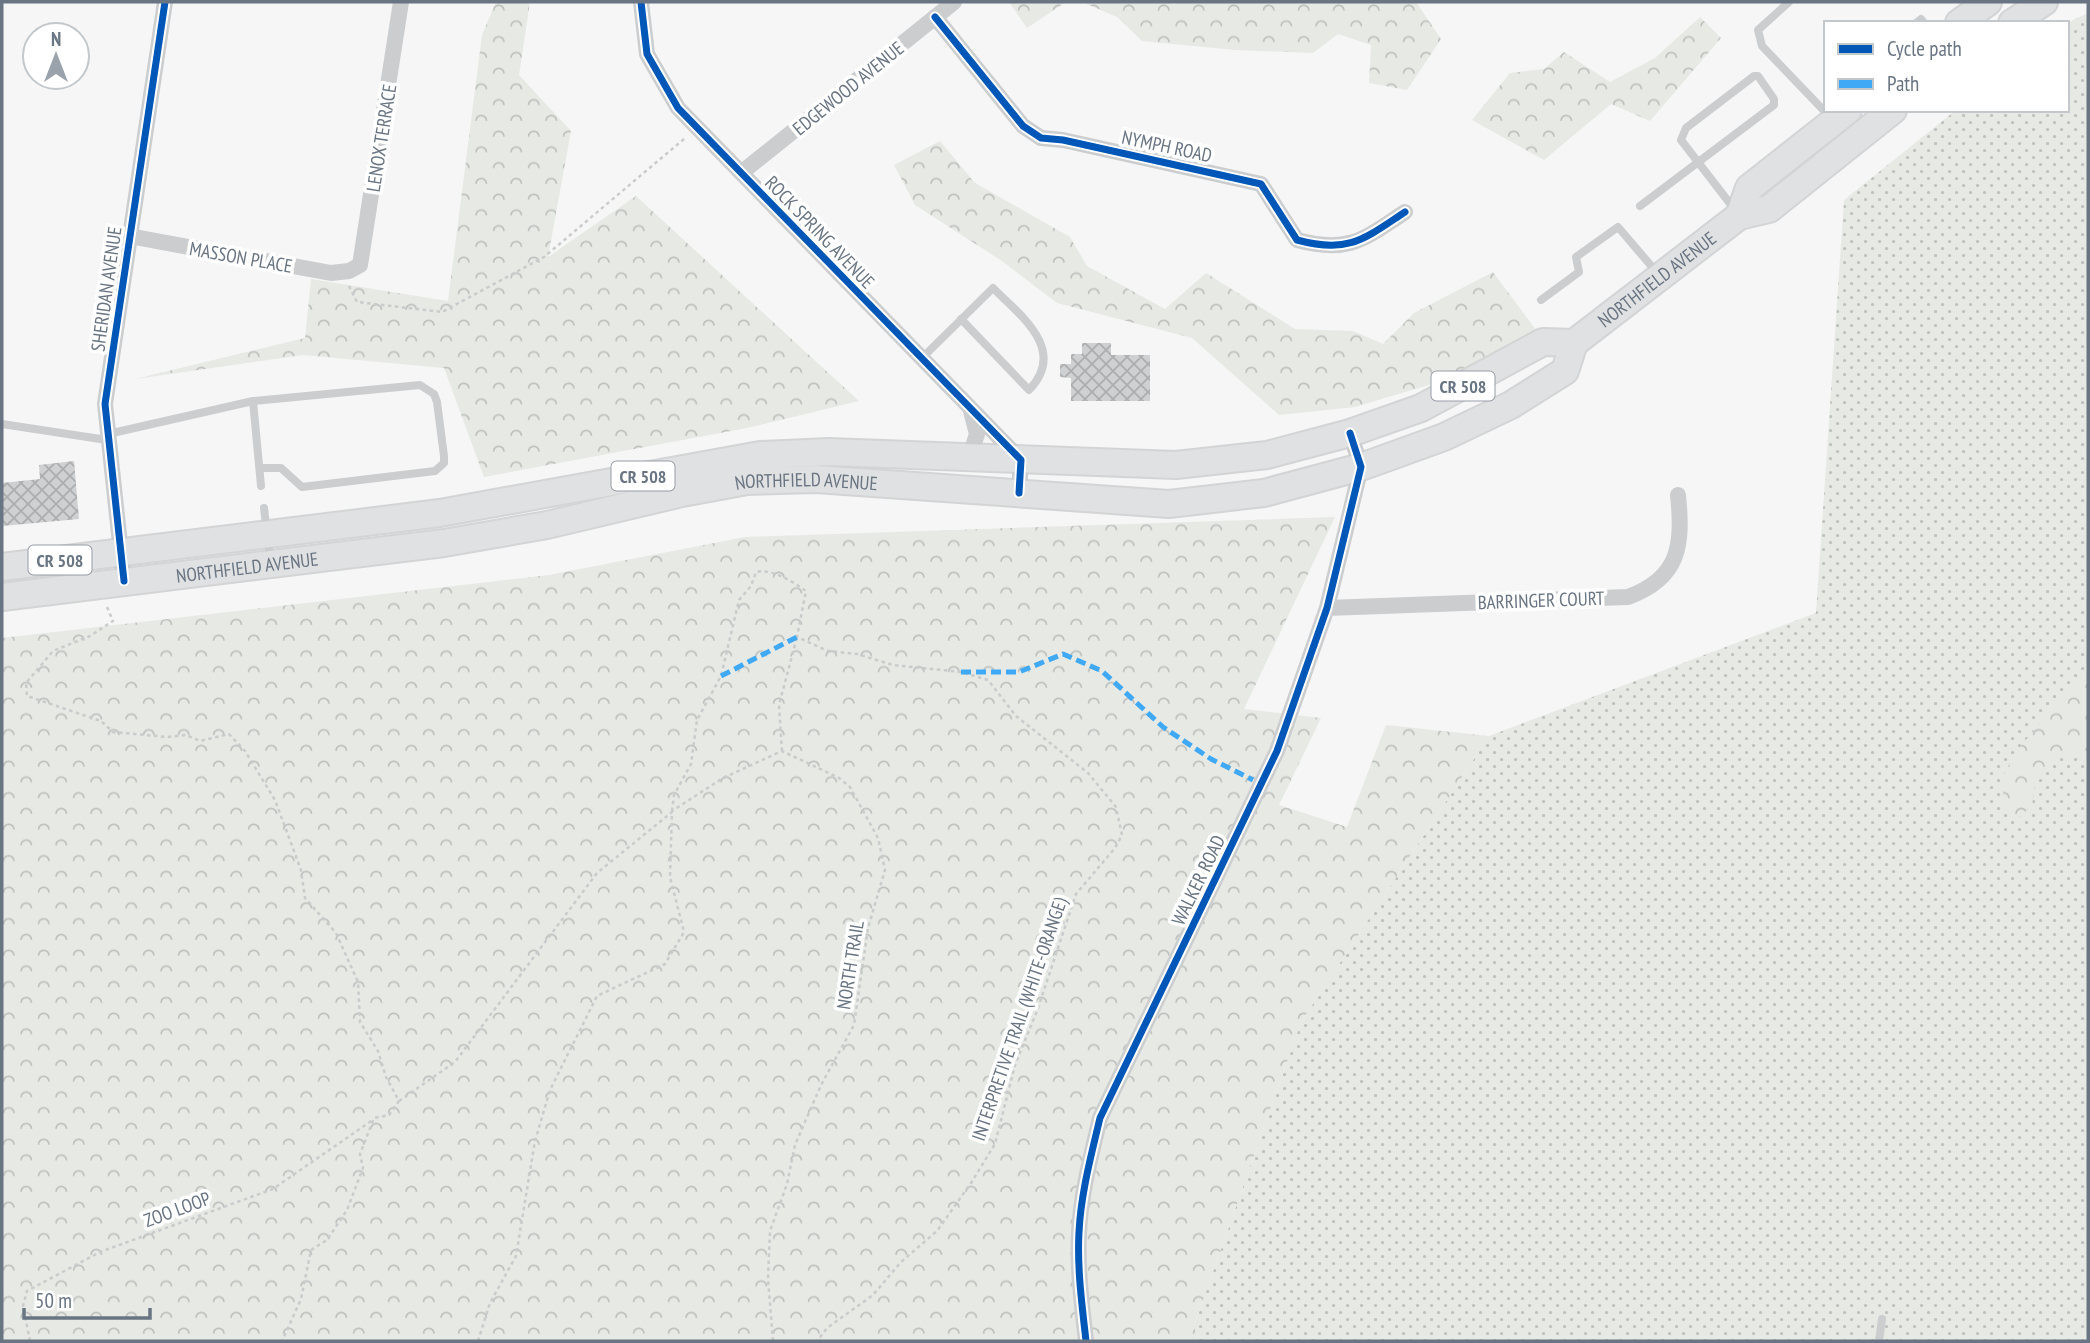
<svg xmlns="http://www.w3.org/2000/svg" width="2090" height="1343" viewBox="0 0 2090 1343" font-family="'PT Sans Narrow',sans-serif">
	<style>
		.grass { fill: url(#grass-dots) }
		.forest { fill: url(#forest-crowns) }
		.building { fill: url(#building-cross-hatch) }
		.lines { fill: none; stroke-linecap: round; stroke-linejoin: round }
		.primary-casing { stroke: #d3d4d5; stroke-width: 30 }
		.path { stroke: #cacbcc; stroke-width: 2.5; stroke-dasharray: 3.5 3.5; stroke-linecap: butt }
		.service { stroke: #cccdcf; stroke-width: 8 }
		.minor { stroke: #cccdcf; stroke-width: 16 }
		.primary { stroke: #e0e1e2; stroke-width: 26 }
		.quiet { stroke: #3fa9f5; stroke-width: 5; stroke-dasharray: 10 5; stroke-linecap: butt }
		.cycleway-casing { stroke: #fff; stroke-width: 11 }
		.cycleway { stroke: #0057b8; stroke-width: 7 }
		.labels { text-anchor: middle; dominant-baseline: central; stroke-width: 7; stroke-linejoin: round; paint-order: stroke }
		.shield { fill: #fff; stroke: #969ea8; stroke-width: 2 }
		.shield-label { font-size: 18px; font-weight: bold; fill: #697583 }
		.street-label { font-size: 19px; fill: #697583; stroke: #fff }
	</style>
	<defs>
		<pattern id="grass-dots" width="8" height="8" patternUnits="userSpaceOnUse" patternTransform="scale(1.75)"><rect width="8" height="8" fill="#e6e9e4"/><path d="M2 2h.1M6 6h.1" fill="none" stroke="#bec1be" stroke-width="1.8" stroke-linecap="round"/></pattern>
		<pattern id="forest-crowns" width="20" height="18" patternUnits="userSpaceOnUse" patternTransform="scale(1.75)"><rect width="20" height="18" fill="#e6e9e4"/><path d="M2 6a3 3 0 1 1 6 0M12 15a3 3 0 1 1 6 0" fill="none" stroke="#bec1be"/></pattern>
		<pattern id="building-cross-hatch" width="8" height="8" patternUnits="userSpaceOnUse" patternTransform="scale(1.75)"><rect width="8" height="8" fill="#cfd0d1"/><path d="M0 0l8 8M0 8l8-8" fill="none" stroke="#acadaf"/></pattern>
	</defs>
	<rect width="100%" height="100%" fill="#f6f6f6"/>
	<path class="grass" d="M2088,13V1341H1195V1323L1301,1022L1489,736L1816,613L1844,200L1956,110H2067V23Z"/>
	<path class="forest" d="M496,2H530L519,75L571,131L548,257L636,196L859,401L747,428L484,477L444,368L303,355L135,379L305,338L311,279L448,301L482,35Z
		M1009,2H1066L1027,28Z
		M1082,2H1166L1174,4L1180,2H1416L1441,39L1407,90L1369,83L1371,45L1338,34L1313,53L1235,50L1142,41L1117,17Z
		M1700,17L1721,38L1650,121L1611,104L1544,160L1472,120L1510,73L1544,69L1564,52L1610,82L1655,58Z
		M940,141L975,183L1070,237L1087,266L1165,309L1206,273L1295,329L1353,331L1383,344L1414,313L1493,272L1536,330L1442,381L1355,407L1279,415L1192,338L1057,303L1002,261L915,205L894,165Z
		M1335,517L1244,709L1321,718L1279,805L1347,827L1386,725L1489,736L1301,1022L1195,1323V1341H2V638L549,575L745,537Z
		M2088,665V756L2051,759L2036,778L2032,805L2019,818L2003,806V776L2016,752Z"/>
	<path class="building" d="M1082,343H1111V355H1150V401H1071V378L1060,377V364H1071V354H1082Z
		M74,461L79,519L2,526V483L40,479L39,465Z"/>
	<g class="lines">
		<g class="primary-casing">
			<g id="primary">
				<path d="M1959,23L1988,2"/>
				<path d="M2012,23L2044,2"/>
				<path d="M1739,216L1749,188L1848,110"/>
				<path d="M2,567L440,513L760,455L829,452L1176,465L1267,455L1350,433L1421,408L1543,342L1574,343"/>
				<path id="s1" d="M2,597L444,543L547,525L682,493L747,481L816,479L1169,504L1264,493L1361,467L1444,437L1511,405L1565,371L1574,343L1739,216L1769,209L1893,110"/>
			</g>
		</g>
		<path class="path" d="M349,286L357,302L442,312L544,257L684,139
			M107,607L113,621L90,636L53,651L26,683L27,696L101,721L113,732L167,737L186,735L200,741L229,734L245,751L275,800L301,870L305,898L336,933L358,982L360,1022L378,1051L386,1077L399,1101L389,1115L374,1118L360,1154L363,1168L347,1210L327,1240L311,1250L301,1299L282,1341
			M782,751L779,705L797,637
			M672,811L674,795L691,764L697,720L721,676L739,600L751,586L756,572C772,568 793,582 806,591L797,637L828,651L857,654L893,665L961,672L988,680L1016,716L1088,773L1116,807L1122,835L1115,848L1076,894L1037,1011L1015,1065L995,1144L971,1183L937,1231L901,1262L873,1295L827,1328L817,1341
			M399,1101L455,1062L597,873L672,812
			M30,1341L23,1306L27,1291L100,1252L273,1189L374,1119
			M478,1341L490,1303L516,1256L535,1141L550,1090L597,996L665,964L684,932L670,877L672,811L723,778L782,751L839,778L850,787L878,838L885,870L868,928L854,1025L821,1085L795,1145L787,1184L770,1231L768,1279L773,1341"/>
		<path class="service" d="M1789,2L1758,30L1762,46L1831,118
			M1916,23L1921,19L1924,23
			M1640,206L1774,105V99L1758,76H1754L1686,128L1681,140L1735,210
			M1541,300L1579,272L1576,257L1618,227L1659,275
			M921,359L993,288C1020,315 1068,350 1029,390L961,319
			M253,401L420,385L434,394L437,402L444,456V463L435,471L302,487L281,468H260
			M2,424L107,440
			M108,434L253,401L261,486
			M264,508L270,559
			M1879,1341L1882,1319"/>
		<path class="minor" d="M641,2L647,54L678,108L1021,460L1019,493
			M935,17L1023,126L1041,138L1063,140L1261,184L1297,240C1349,254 1364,239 1405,212
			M741,173L954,2
			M129,236L331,273L349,271L360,265L401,2
			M969,459L977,434L971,411
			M124,581L105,404L165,2
			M1327,608L1628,597C1680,578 1683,545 1678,495
			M1086,1341C1082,1305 1077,1268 1079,1232C1081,1193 1091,1156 1100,1118L1277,751L1327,608L1361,467L1350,433"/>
		<use href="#primary" class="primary"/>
		<path class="quiet" d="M961,672H1019L1063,654L1102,671L1163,727L1211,759L1253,780
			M721,676L797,637"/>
		<g class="cycleway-casing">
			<path id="cycleway" d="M641,2L647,54L678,108L1021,460L1019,493
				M935,17L1023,126L1041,138L1063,140L1261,184L1297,240C1349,254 1364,239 1405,212
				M124,581L105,404L165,2
				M1086,1341C1082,1305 1077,1268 1079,1232C1081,1193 1091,1156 1100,1118L1277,751L1327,608L1361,467L1350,433"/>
		</g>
		<use href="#cycleway" class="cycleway"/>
	</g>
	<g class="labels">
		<g class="shield">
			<rect x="1431.5" y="371.5" width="63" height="29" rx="5"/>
			<rect x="611.5" y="461.5" width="63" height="29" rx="5"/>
			<rect x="28.5" y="545.5" width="63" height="29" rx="5"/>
		</g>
		<g class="shield-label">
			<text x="1463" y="386">CR 508</text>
			<text x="643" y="476">CR 508</text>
			<text x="60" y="560">CR 508</text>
		</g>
		<g class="street-label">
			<text transform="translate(848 88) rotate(-39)">EDGEWOOD AVENUE</text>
			<text transform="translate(381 138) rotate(-81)">LENOX TERRACE</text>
			<text transform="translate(1167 146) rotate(12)">NYMPH ROAD</text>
			<text transform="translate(820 232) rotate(46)">ROCK SPRING AVENUE</text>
			<text transform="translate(241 257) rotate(10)">MASSON PLACE</text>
			<text stroke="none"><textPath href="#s1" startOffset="1734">NORTHFIELD AVENUE</textPath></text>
			<text transform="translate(106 289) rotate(-82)">SHERIDAN AVENUE</text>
			<text stroke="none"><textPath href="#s1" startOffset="814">NORTHFIELD AVENUE</textPath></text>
			<text stroke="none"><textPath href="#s1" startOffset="247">NORTHFIELD AVENUE</textPath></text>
			<text transform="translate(1541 600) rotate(-2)">BARRINGER COURT</text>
			<text transform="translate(1198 880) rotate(-64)">WALKER ROAD</text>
			<text transform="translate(850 965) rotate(-81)">NORTH TRAIL</text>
			<text transform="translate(1019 1019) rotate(-71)">INTERPRETIVE TRAIL (WHITE-ORANGE)</text>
			<text transform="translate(177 1209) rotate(-20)">ZOO LOOP</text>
		</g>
	</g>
	<rect width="2090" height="1343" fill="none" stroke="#697583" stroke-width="7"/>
	<rect x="1824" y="21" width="245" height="91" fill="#ffffff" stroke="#c3c8cd" stroke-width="2"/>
	<rect x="1838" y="44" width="35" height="10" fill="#0057b8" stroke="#c3c8cd" stroke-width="2"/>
	<text x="1887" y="56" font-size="21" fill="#697583">Cycle path</text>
	<rect x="1838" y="79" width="35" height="10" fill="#3fa9f5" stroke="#c3c8cd" stroke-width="2"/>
	<text x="1887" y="91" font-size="21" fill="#697583">Path</text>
	<g transform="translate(56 56)"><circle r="33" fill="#ffffff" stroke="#c3c8cd" stroke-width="2"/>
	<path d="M0-5L12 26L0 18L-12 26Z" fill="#9aa2ab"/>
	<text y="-10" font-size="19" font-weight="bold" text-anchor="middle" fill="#697583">N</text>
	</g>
	<path d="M24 1308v10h126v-10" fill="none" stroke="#697583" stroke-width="3.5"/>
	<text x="35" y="1308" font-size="21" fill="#697583" stroke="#ffffff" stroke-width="5" paint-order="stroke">50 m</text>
</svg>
